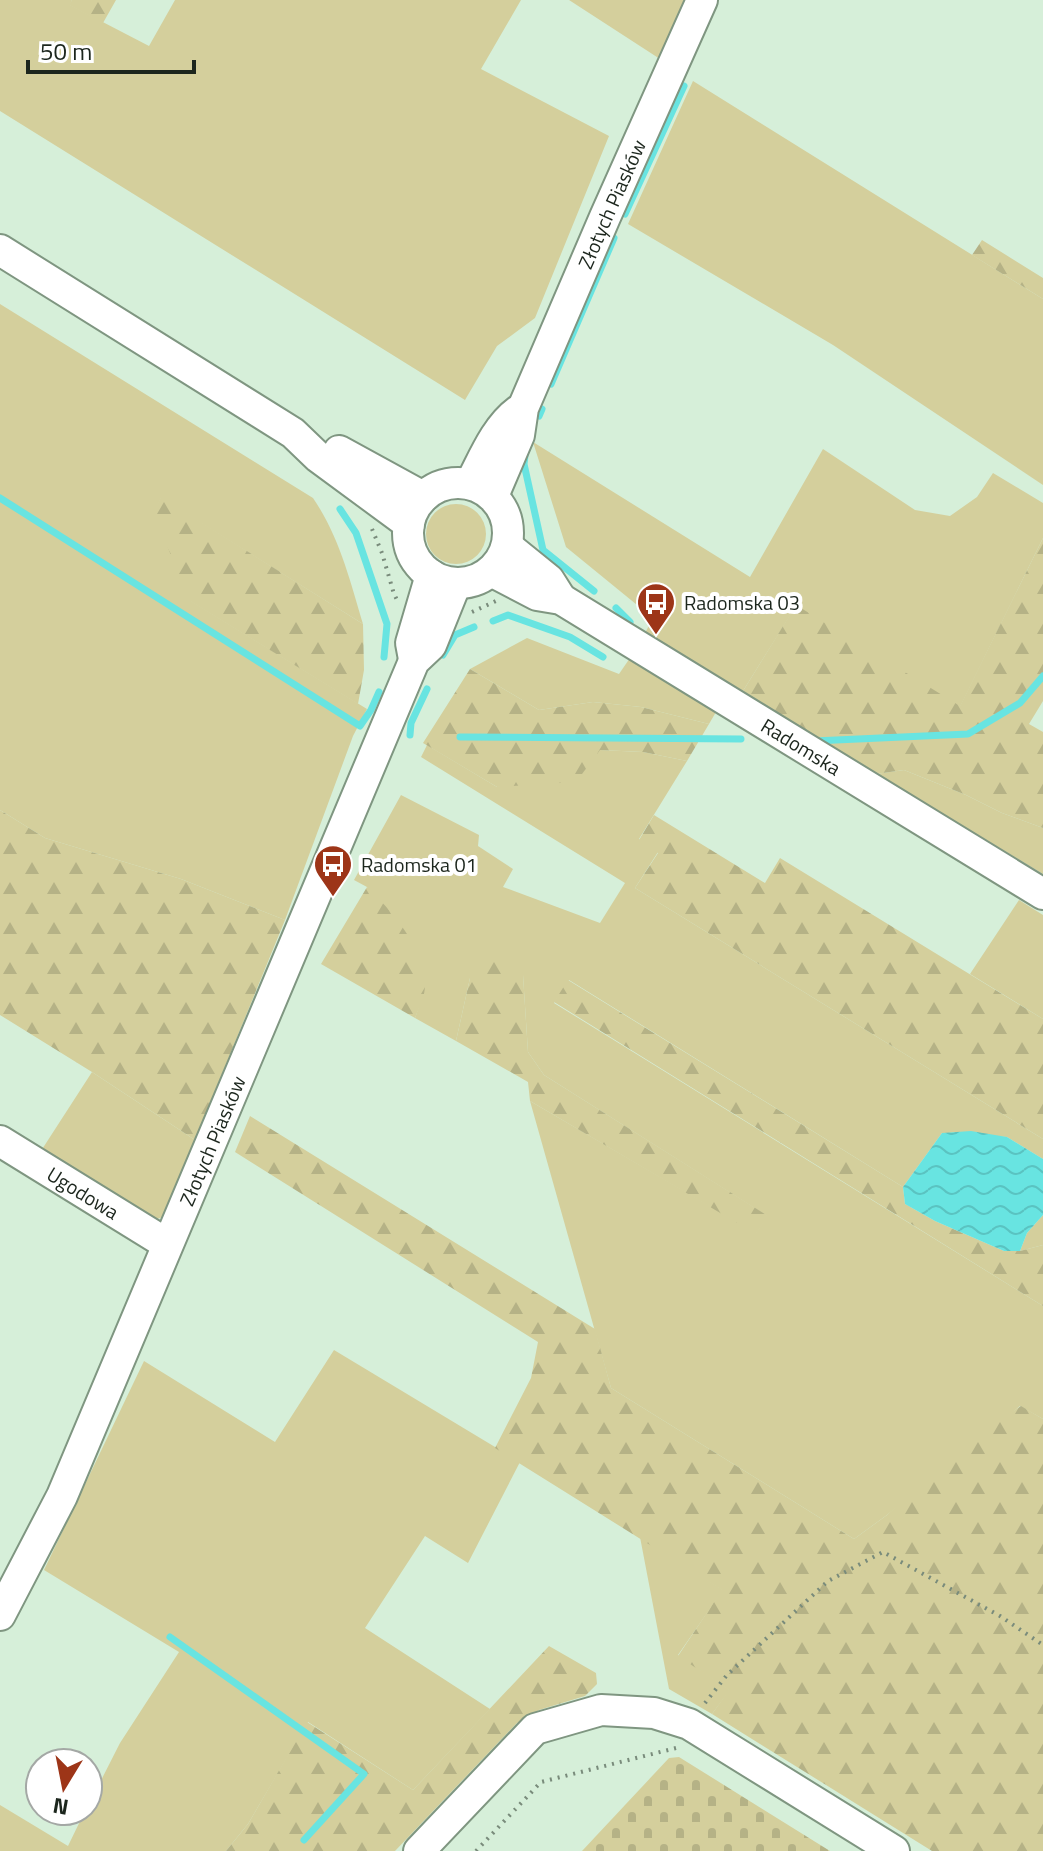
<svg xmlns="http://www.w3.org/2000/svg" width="1043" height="1851" viewBox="0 0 1043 1851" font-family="'Titillium Web',sans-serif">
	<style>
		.grass { fill: #d4cf9c }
		.forest { fill: url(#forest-firs) }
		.cemetery { fill: url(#cemetery-stones) }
		.water { fill: url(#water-waves) }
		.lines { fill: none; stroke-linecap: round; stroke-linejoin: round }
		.stream { stroke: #68e4e1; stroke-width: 7 }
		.minor-casing { stroke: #7f9681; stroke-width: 34 }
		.path { stroke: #798b7b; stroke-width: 4; stroke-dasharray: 2 6; stroke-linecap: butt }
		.minor { stroke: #fff; stroke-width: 30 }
		.labels { text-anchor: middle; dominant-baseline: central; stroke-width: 8; stroke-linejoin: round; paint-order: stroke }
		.street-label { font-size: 20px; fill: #1c261d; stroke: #fff }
		.poi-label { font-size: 20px; fill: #1c261d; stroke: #fff; text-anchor: start }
	</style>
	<defs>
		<pattern id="forest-firs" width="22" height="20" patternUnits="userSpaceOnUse" patternTransform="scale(2)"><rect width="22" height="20" fill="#d4cf9c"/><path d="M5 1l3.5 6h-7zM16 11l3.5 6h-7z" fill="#b5b286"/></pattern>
		<pattern id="cemetery-stones" width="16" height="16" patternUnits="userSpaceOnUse" patternTransform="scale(2)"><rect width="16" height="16" fill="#d4cf9c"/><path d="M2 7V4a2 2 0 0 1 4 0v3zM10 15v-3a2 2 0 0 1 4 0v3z" fill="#b5b286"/></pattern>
		<pattern id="water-waves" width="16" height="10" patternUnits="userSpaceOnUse" patternTransform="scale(2)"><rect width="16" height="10" fill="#68e4e1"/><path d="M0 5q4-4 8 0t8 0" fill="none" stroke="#5ac3c1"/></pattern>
	</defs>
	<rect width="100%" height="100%" fill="#d6efd9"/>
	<path class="grass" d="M0,0H72L70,5L149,46L175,0H521L481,69L609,136L535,318L497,346L465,400L0,111Z
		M569,0H687L660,59Z
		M693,81L1043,299V485L833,345L628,224Z
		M0,304L313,498C339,536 350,580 363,624L161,498L154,512L191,601L367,709L353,736L285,920L181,879L45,838L0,810Z
		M533,442L750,577L823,449L915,510L950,516L977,497L993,473L1043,503V538L960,707L796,606L743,691L645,633L653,618L566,547Z
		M426 534a30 30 0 1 1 60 0a30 30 0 1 1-60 0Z
		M527,638L619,674L630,658L716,712L709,724L641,707L593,702L539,710L470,669Z
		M427,745L497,787L600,750L643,752L687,761L639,839L658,852L635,888L1043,1139V1159L1007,1137L942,1133L903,1187L569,980L554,1003L1043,1306V1419L1020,1406L887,1515L854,1539L611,1388L530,1101L756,1233L767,1216L544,1075L528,1052L523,975L470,978L456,1041L415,1018L424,992L367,887L354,880L401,795L479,835L478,846L513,869L503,887L600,923L625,883L421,757Z
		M904,770L966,795L1002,813L1043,828V874L876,774Z
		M1019,900L1043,915V1019L970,974Z
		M92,1072L195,1140L172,1205L166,1216L151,1221L39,1154Z
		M1043,1215V1245L1020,1251L1027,1233Z
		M334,1350L520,1462L468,1563L425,1536L365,1628L490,1709L413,1790L308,1722L248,1824L226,1851H0V1805L68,1846L85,1811H88V1806L120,1743L179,1652L44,1570L144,1361L275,1442Z
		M640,1537L723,1590L678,1655L730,1690L712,1714L669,1689Z"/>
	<path class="forest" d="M72,0H116L103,23L69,5Z
		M982,240L1043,278V299L972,255Z
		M161,497L363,624L364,670L358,704L190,601L153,512Z
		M1043,538V701L1029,724L1043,732V828L1002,813L966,795L904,770L876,774L743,691L796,605L960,706Z
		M470,669L539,710L593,702L641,707L709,724L687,761L643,752L600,750L576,782L497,787L423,743Z
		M0,810L45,838L181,879L285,920L195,1140L92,1072L0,1015Z
		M654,815L765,883L780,858L1043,1019V1139L635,888L658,853L639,840Z
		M367,887C392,911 432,956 424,994C422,1002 418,1010 415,1018L321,964Z
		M489,959L514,962L523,975L528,1052L544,1075L768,1216L756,1234L530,1101L528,1082L456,1041L470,978Z
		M568,980L903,1187L905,1204L935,1221L1004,1251H1020L1043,1245V1306L554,1002Z
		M250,1116L595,1329L611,1388L854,1539L887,1515L964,1443L1021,1406L1043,1419V1851H932L712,1714L729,1690L678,1656L722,1590L495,1448L531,1378L538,1342L235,1152Z
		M549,1646L596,1673L597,1684L585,1696L539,1710L517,1723L395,1851H226L248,1824L307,1722L413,1790Z"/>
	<path class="cemetery" d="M679,1757L830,1851H582L669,1758Z"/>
	<path class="water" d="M971,1131L1007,1137L1043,1159V1215L1027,1233L1020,1251H1004L935,1221L905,1204L903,1187L942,1133Z"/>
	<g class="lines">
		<path class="stream" d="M625,214L684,86
			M551,384L614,238
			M539,416L542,409
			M525,455L524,464L543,550L594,591
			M0,498L360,726L371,710L379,692
			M340,509L356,533L387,624L384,657
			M616,608L630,622
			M493,621L508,615L570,637L603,657
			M443,655L455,635L474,627
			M410,735L411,723L427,689
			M460,737L741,739
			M814,741L968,734L1020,703L1043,676
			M170,1637L364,1774L304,1840"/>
		<g class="minor-casing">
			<g id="minor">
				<path d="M0,250L293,433L318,457L409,524"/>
				<path d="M339,451L423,497"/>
				<circle cx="458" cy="533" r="50"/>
				<path d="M470,484C483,460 495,428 518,411"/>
				<path id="s1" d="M493,496L519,435L523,408L605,217L702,0"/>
				<path d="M507,546L549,580L561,599"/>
				<path id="s2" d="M491,571L537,595L561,599L1043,894"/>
				<path d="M414,659L411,643L431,575"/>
				<path id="s3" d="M0,1141L167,1244"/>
				<path id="s4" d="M0,1615L62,1496L414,661L431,645L456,583"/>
				<path d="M419,1851L535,1729L601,1710L654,1713L689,1724L894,1851"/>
			</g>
		</g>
		<path class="path" d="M372,529L382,553L394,594L397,600
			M472,612L496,601
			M705,1703L727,1675L828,1581L883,1552L1000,1616L1043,1645
			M476,1851L541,1782L676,1748"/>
		<use href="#minor" class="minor"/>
	</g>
	<defs>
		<g id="bus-pin" transform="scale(2)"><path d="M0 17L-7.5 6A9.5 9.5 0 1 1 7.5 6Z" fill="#9d3518" stroke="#fff"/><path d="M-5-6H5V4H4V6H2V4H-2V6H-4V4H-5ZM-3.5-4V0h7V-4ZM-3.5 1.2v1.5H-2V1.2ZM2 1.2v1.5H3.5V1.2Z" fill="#fff"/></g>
	</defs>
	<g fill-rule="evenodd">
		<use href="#bus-pin" x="656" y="602"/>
		<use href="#bus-pin" x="333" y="864"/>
	</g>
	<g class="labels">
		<g class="street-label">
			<text stroke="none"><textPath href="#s1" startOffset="316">Złotych Piasków</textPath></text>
			<text stroke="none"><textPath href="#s2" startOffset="358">Radomska</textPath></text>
			<text stroke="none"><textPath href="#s4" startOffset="520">Złotych Piasków</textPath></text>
			<text stroke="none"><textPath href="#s3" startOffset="98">Ugodowa</textPath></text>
		</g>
		<g class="poi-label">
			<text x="684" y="602">Radomska 03</text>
			<text x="361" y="864">Radomska 01</text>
		</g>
	</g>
	<g transform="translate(64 1787) rotate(190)"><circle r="38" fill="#ffffff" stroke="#a4a8a5" stroke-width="2"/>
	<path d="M0-6L14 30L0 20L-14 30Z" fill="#9d3518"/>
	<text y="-12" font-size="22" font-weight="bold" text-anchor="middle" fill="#1c261d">N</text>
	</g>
	<path d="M28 60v12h166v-12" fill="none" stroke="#1c261d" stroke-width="4"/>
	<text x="40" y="60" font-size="24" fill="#1c261d" stroke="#ffffff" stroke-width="6" paint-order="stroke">50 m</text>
</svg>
